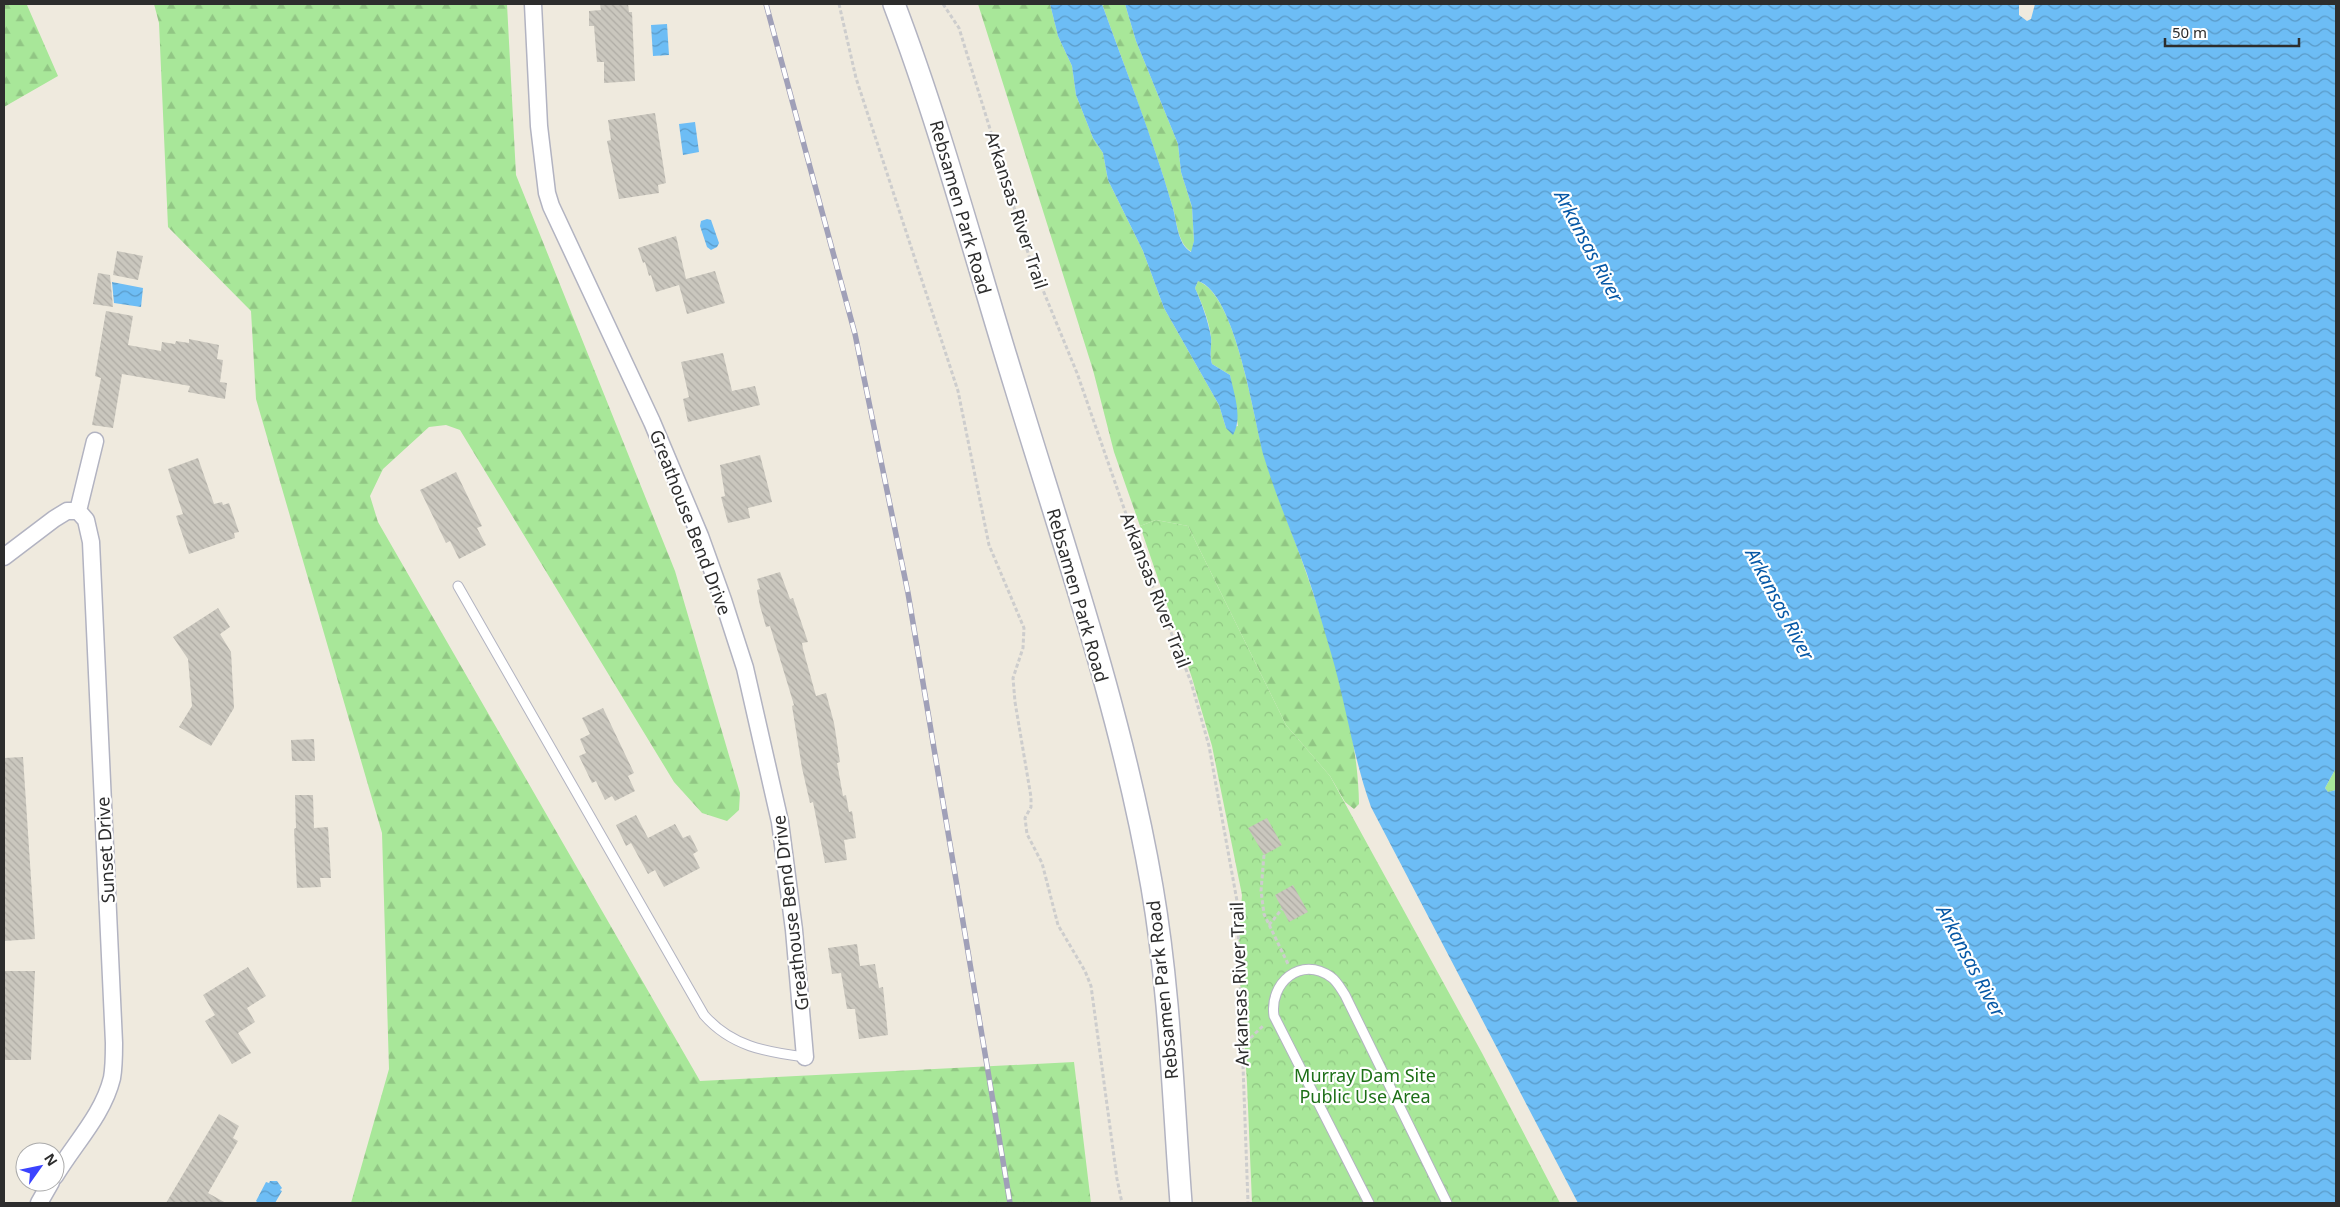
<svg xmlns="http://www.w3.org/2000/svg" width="2340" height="1207" viewBox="0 0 2340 1207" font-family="'Noto Sans',sans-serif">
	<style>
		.forest { fill: url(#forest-firs) }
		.park { fill: url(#park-crowns) }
		.water { fill: url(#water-waves) }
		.building { fill: url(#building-back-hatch) }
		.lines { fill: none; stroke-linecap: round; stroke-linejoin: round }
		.service-casing { stroke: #b2b3c1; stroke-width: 11 }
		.minor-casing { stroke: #b2b3c1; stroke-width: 19 }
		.tertiary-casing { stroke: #b2b3c1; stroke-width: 24 }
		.path { stroke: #cdcdcd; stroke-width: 3; stroke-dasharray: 4 2.5; stroke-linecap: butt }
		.service { stroke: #fff; stroke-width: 9 }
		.minor { stroke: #fff; stroke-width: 16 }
		.tertiary { stroke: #fff; stroke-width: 21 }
		.rail-casing { stroke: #a0a0b8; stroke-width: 5.5 }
		.rail { stroke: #fff; stroke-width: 4; stroke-dasharray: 11; stroke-linecap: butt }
		.labels { text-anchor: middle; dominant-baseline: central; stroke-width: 4.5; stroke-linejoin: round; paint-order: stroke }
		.street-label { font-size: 18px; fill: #2d2d2d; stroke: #fff }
		.park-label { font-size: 18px; fill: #1d6f17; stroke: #fff }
		.water-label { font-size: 19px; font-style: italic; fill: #0758a6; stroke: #fff }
	</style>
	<defs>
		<pattern id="forest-firs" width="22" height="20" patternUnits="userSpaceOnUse" patternTransform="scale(1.25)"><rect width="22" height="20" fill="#a8e799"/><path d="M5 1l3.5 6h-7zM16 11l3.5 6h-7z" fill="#91c684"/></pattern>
		<pattern id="park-crowns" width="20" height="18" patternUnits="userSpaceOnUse" patternTransform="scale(1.25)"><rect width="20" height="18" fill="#a8e799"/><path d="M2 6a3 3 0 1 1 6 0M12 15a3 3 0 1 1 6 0" fill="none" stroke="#91c684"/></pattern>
		<pattern id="water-waves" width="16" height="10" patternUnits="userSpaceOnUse" patternTransform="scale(1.25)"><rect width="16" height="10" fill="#6dbdf5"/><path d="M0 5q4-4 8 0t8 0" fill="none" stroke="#5a9ac7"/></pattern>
		<pattern id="building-back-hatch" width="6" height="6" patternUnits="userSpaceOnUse" patternTransform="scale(1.25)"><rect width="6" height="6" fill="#cac7be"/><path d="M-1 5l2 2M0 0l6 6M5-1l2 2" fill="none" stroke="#aeaba4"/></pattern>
	</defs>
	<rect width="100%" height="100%" fill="#efeade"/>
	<path class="forest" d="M4,4L27,5L58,76L4,107Z
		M154,4H507L516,175L675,571L740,793L739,810L727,821L702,813L674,782L460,430L446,425L429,427L383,469L370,496L378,522L700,1081L1074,1062L1091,1203H351L389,1069L382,833L256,399L251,311L168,227L159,23Z
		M978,4H1050L1058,36L1072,66L1076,95L1093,138L1103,153L1108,180L1143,251L1164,308L1219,405L1226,428L1238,426L1230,375L1212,364C1209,354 1212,346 1211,337C1209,320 1202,304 1195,288L1198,281C1237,295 1253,420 1265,458C1277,498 1294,536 1307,575C1331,646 1358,729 1359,804L1354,809L1345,802L1330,776L1286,725L1188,526L1156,520L1140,526L1114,452L1093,370Z
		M1102,4H1125L1136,41L1178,144L1181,172L1192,207L1194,241L1192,252C1177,244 1177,220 1172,205C1152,137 1126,71 1102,4Z"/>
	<path class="park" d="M1156,520L1188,526L1286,725L1330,776L1482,1053L1560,1203H1252L1247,1083L1238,949L1242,895L1212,746L1192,678L1140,526Z
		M2336,768V790L2328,792L2325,788Z"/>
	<path class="water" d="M1050,4H1102C1126,71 1152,136 1172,205C1177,220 1177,244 1191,252L1194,241L1192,207L1181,172L1178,144L1136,41L1125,4H2019V15L2027,21L2031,19L2035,4H2336V768L2325,788L2328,792L2336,790V1203H1578L1371,807C1353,757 1346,704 1331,653C1323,627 1316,600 1307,574C1293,535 1276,497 1264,457C1254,421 1236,293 1198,281L1195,288C1202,304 1208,320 1211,337C1212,346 1209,354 1212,364L1230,375C1234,394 1243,418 1233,435L1226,428L1219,405L1164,308L1143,251L1108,180L1103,153L1093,138L1076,95L1072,66L1058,36Z
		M667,24L669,55L653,56L651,25Z
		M695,122L699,152L683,155L679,124Z
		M707,219L711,220L719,243L717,247L711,250L707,247L700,226L701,221Z
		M112,282L143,288L141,307L114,303Z
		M270,1181H277L282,1188L280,1190L282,1191L275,1203H258L256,1201L266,1182L269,1183Z"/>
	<path class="building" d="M600,4H628L629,12H632L635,81L604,83V62H597L594,26H589V11L601,10Z
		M655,113L666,183L658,185L659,193L619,199L607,141L611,140L608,120Z
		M676,236L686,279L715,271L725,303L687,314L679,285L656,292L651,275L649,276L645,262L643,263L638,248Z
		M117,251L143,256L138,280L113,275Z
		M98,273L110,275L113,307L93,304Z
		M106,311L133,316L128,345L161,351L162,342L175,344L176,341L189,343V339L219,345L217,359L223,360L220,382L227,383L225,399L188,392L190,386L122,374L113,428L92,425L101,378L95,376Z
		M723,353L732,391L755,386L760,405L688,422L683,399L689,397L681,362Z
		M760,455L772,502L748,508L750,518L728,523L721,497L725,496L720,465Z
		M198,458L214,504L222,502L223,505L229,503L239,532L234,533L235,538L189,554L176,516L183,514L168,469Z
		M456,472L482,526L477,528L486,545L459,559L450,541L446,543L420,490Z
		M780,572L790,599L793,598L808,642L802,643L803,649L816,696L826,693L834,723L840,762L837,763L843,796L846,795L849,812L852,811L856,838L844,840L847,860L825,863L813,802L810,803L802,768L792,706L794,705L770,626L766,627L760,606L757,590L760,589L757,579Z
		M218,608L230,627L220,634L231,652L234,708L211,746L179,727L192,706L188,659L173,637Z
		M603,708L634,773L628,776L635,791L615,801L612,796L605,800L596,781L592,783L579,756L586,753L580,739L590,734L582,718Z
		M314,739L315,761H292L291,740Z
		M23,757L35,939L4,941V758Z
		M295,795H313L314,828L328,827L331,878H320L321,887L297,888L294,829L296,828Z
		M636,815L648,838L675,824L683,838L690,835L698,851L693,854L700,868L664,887L655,870L648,874L631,843L626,846L616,825Z
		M1267,818L1282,845L1264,855L1248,828Z
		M1293,885L1308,912L1289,922L1275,895Z
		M857,944L860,966L875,964L879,988L883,987L888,1035L859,1039L855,1009H847L841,973L832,974L828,948Z
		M248,967L266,996L247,1008L255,1022L238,1033L251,1053L232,1064L205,1021L215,1015L203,995Z
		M4,971H35L31,1060H4Z
		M219,1114L239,1126L233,1138L238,1141L208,1193L226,1203H166Z"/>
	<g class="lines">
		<g class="service-casing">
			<path id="service" d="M458,586L704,1015C731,1046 765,1052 805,1057
				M1369,1203L1274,1016C1269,983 1301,955 1331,977C1337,981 1341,989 1345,995L1447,1203"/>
		</g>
		<g class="minor-casing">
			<path id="minor" d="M533,4L539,126L547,193L551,206L652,422L700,536L723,600L745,668L780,822L794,930L805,1057
				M78,511L95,441
				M4,557L54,519L67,511H78
				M55,1176C74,1144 103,1115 112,1078C114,1067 114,1055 114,1043L91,542L86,520L78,511
				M39,1203L51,1182"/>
		</g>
		<g class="tertiary-casing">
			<path id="tertiary" d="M894,4C942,130 976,261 1016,389C1066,553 1123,718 1152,887C1170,991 1173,1098 1181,1203"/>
		</g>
		<path class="path" d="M839,4L856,78L958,391L989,545L1024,628L1023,648L1013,678L1015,702L1031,797V807L1025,818L1027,834L1042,863L1058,925L1085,971L1091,986L1117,1179L1122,1203
			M943,4L959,28L1029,256L1077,373L1142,560L1191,682L1209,746L1237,901L1248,1203
			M1264,855L1261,891L1264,914L1288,964
			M1269,925L1282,909
			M1241,1047L1264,1025"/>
		<use href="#service" class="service"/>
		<use href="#minor" class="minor"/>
		<use href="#tertiary" class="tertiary"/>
		<g class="rail-casing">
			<path id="rail" d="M766,4L855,334L908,593L1010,1203"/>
		</g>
		<use href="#rail" class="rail"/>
	</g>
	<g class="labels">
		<g class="street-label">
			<text transform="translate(961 207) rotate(74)">Rebsamen Park Road</text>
			<text transform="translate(1017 210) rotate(72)">Arkansas River Trail</text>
			<text transform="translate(691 522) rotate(69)">Greathouse Bend Drive</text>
			<text transform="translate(1156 590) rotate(69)">Arkansas River Trail</text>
			<text transform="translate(1078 595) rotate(74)">Rebsamen Park Road</text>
			<text transform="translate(105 850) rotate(-93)">Sunset Drive</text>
			<text transform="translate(790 913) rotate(-97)">Greathouse Bend Drive</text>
			<text transform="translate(1239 984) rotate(-92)">Arkansas River Trail</text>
			<text transform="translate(1162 990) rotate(-96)">Rebsamen Park Road</text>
		</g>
		<g class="park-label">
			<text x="1365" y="1075">Murray Dam Site<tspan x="1365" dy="21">Public Use Area</tspan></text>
		</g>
		<g class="water-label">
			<text transform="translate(1589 246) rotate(62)">Arkansas River</text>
			<text transform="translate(1780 604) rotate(62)">Arkansas River</text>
			<text transform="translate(1971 961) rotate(62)">Arkansas River</text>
		</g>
	</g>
	<rect width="2340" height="1207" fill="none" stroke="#2d2d2d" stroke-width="10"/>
	<g transform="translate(40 1167) rotate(57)"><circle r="24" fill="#ffffff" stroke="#ababab"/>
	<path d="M0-4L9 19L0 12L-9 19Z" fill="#3b43ff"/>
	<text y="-8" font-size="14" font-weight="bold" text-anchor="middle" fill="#2d2d2d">N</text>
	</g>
	<path d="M2165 38v8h134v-8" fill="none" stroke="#2d2d2d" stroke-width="2.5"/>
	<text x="2172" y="38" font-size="15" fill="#2d2d2d" stroke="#ffffff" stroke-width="4" paint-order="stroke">50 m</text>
</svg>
